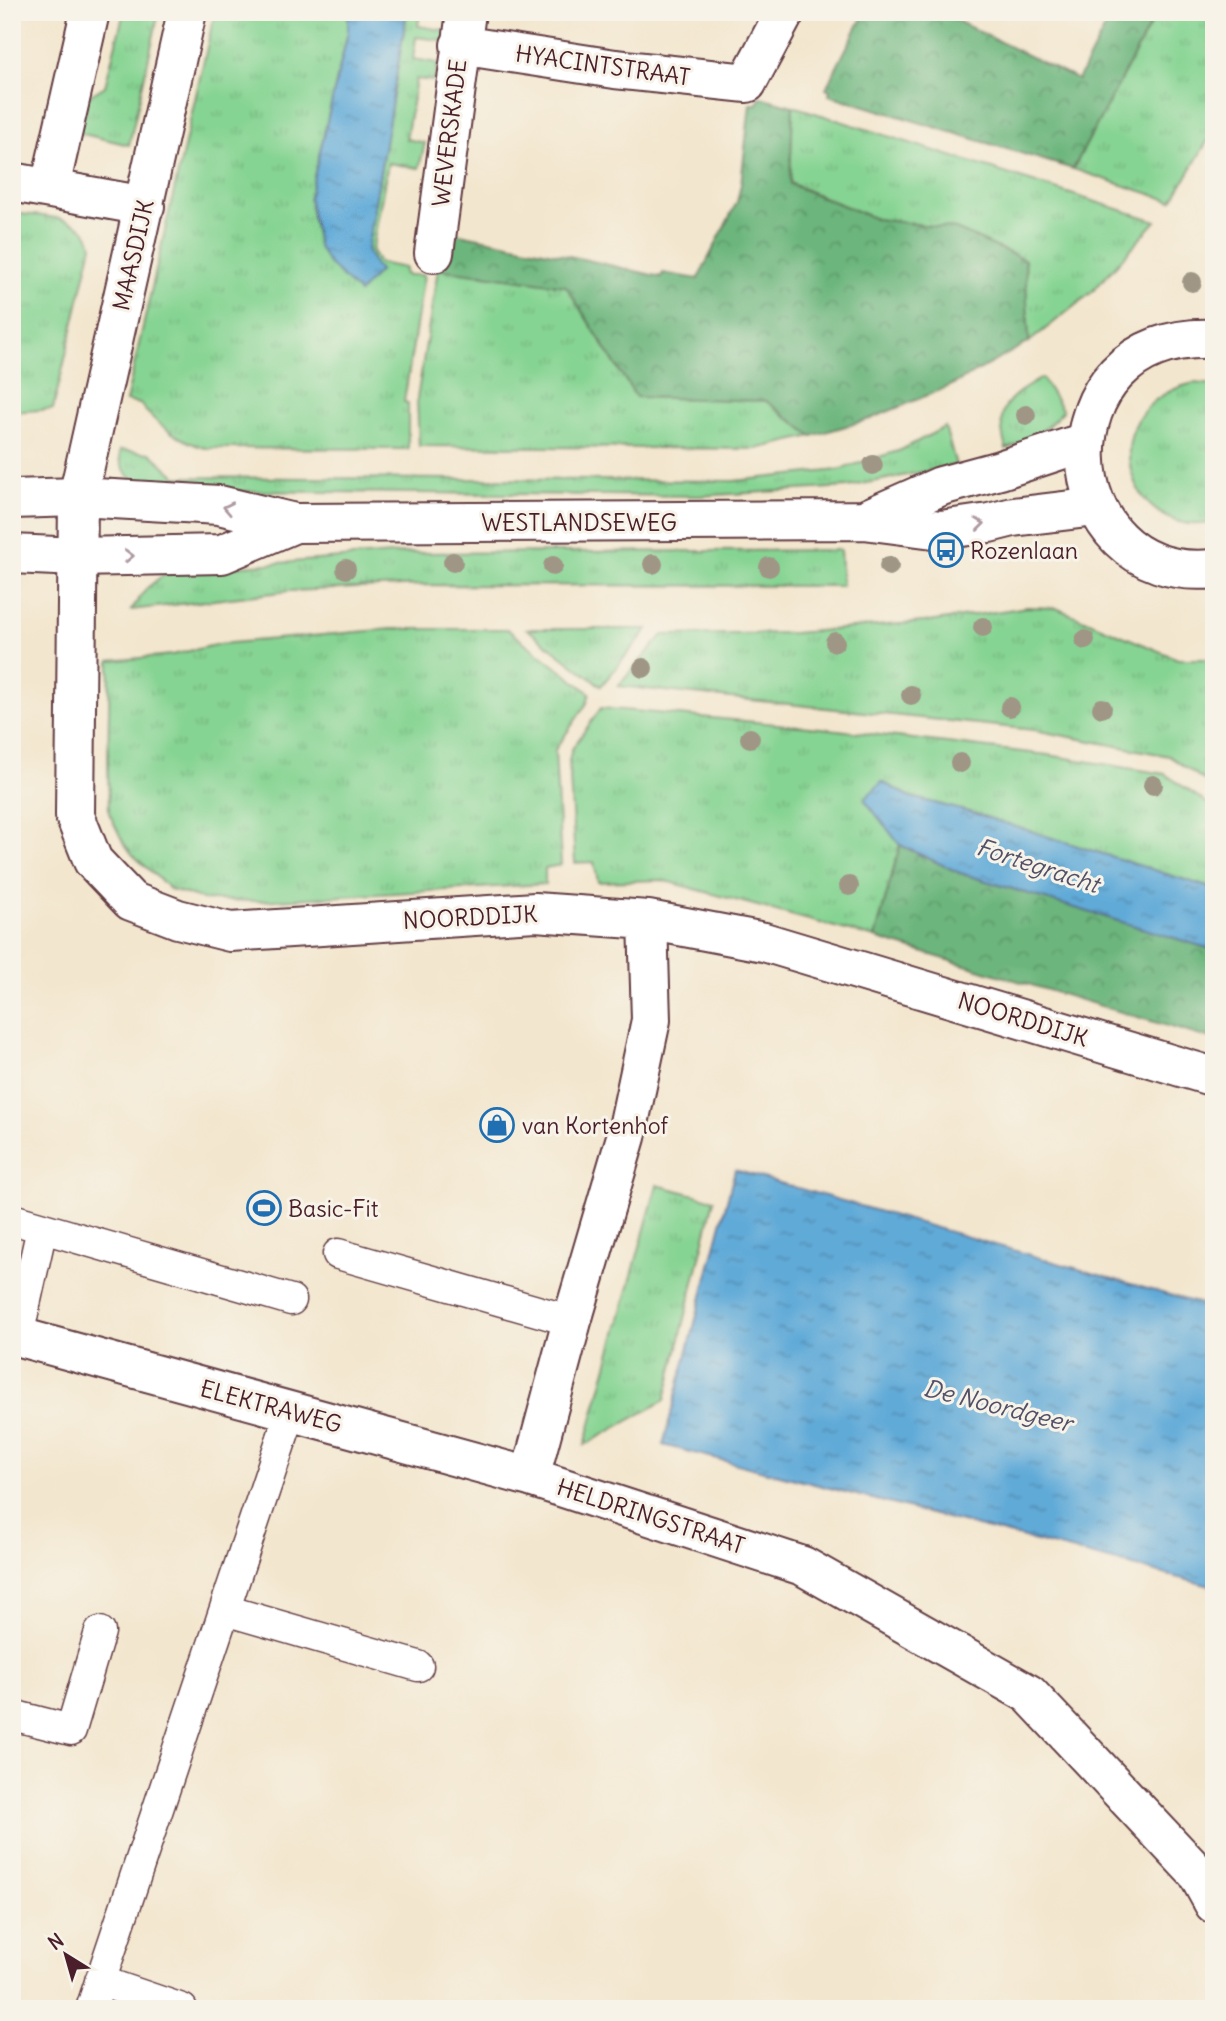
<svg xmlns="http://www.w3.org/2000/svg" width="1226" height="2021" viewBox="0 0 1226 2021" font-family="Delius,sans-serif">
	<style>
		.grass { fill: url(#grass-tufts); stroke: #687a5f; stroke-width: 2 }
		.forest { fill: url(#forest-crowns); stroke: #5b6a54; stroke-width: 2 }
		.water { fill: url(#water-ripples); stroke: #556482; stroke-width: 2 }
		.lines { fill: none; stroke-linecap: round; stroke-linejoin: round }
		.service-casing { stroke: #633d43; stroke-width: 33 }
		.minor-casing { stroke: #633d43; stroke-width: 42 }
		.tertiary-casing { stroke: #633d43; stroke-width: 42 }
		.service { stroke: #fff; stroke-width: 30 }
		.minor { stroke: #fff; stroke-width: 38 }
		.tertiary { stroke: #fff; stroke-width: 38 }
		.tree { fill: #a09685 }
		.oneway { stroke: #ae9aa0 }
		.labels { text-anchor: middle; dominant-baseline: central; stroke-width: 6; stroke-linejoin: round; paint-order: stroke }
		.street-label { font-size: 23px; fill: #4a1f2b; stroke: #f7f3e8 }
		.poi-label { font-size: 23px; fill: #4a1f2b; stroke: #f7f3e8; text-anchor: start }
		.water-label { font-size: 24px; font-style: italic; fill: #525068; stroke: #f7f3e8 }
	</style>
	<defs>
		<pattern id="grass-tufts" width="24" height="20" patternUnits="userSpaceOnUse" patternTransform="scale(1.75)"><rect width="24" height="20" fill="#86d493"/><path d="M3 7l-1-3M5 7V3M7 7l1-3M15 17l-1-3M17 17v-4M19 17l1-3" fill="none" stroke="#75b67f"/></pattern>
		<pattern id="forest-crowns" width="20" height="18" patternUnits="userSpaceOnUse" patternTransform="scale(1.75)"><rect width="20" height="18" fill="#6cb67d"/><path d="M2 6a3 3 0 1 1 6 0M12 15a3 3 0 1 1 6 0" fill="none" stroke="#5b9367"/></pattern>
		<pattern id="water-ripples" width="26" height="14" patternUnits="userSpaceOnUse" patternTransform="scale(1.75)"><rect width="26" height="14" fill="#60aad8"/><path d="M2 4q2-2 4 0t4 0M15 11q2-2 4 0t4 0" fill="none" stroke="#518aaf"/></pattern>
	</defs>
	<rect width="100%" height="100%" fill="#f7f3e8"/>
	<filter id="ink" filterUnits="userSpaceOnUse"><feTurbulence type="fractalNoise" baseFrequency=".0143" numOctaves="2"/><feDisplacementMap in="SourceGraphic" scale="14" xChannelSelector="R" yChannelSelector="G"/><feConvolveMatrix kernelMatrix="1 2 1 2 8 2 1 2 1" color-interpolation-filters="sRGB"/></filter>
	<filter id="wash" filterUnits="userSpaceOnUse"><feTurbulence type="fractalNoise" baseFrequency=".00686" numOctaves="4" result="noise"/><feDisplacementMap in="SourceGraphic" scale="28" xChannelSelector="R" yChannelSelector="G"/><feGaussianBlur stdDeviation="1.57" result="paint"/><feColorMatrix in="noise" values="0 0 0 0 0 0 0 0 0 0 0 0 0 0 0 0 0 1.4 0 .05"/><feComposite in="paint" operator="in"/></filter>
	<g filter="url(#wash)">
		<rect width="100%" height="100%" fill="#f3e6ce"/>
		<path class="grass" d="M124,12H159L129,145L79,133L89,96L105,86Z
			M215,12H348V32L309,198L318,246L375,266L367,250L407,12H420L418,26L448,31L447,41L416,37L413,59L438,63L434,81L416,79L406,139L425,143L419,168L388,163L372,251L379,263L405,268V275H424L404,402L408,403V449L205,448C182,442 154,423 140,404L126,401Z
			M1157,12H1214V130L1172,201L1073,169Z
			M793,106L1156,221L1092,292L1029,342L1025,260L956,229L876,219L790,183Z
			M12,213C39,217 87,213 92,246L53,409L12,412Z
			M438,269L566,286L636,397L766,401L812,436L756,449L419,446L417,399Z
			M1042,378L1063,411C1046,430 1030,441 1006,449C994,407 1007,398 1042,378Z
			M1194,383L1214,385V522C1128,543 1085,408 1194,383Z
			M945,427L956,465L848,487L698,496L150,490C132,480 118,471 120,450L150,453L177,477L734,481L838,470L901,450Z
			M840,550L842,586L425,585L290,591L131,610L147,588L166,573L217,568L404,553Z
			M1027,607L1056,608L1178,659H1214V787L1169,756L1034,730L618,686L663,635L794,633L935,621Z
			M392,629H507L590,693L587,703L555,750L561,865L545,868V884L260,901L205,900L170,889L132,854L123,842L109,813L108,764L110,661L172,655L219,644Z
			M527,629H648L601,686Z
			M601,708L821,728L1048,755L1165,774L1214,808V889L973,813L911,797L882,782L865,799L900,845L875,938L662,880L598,882L594,862L575,863L569,760L572,749Z
			M657,1185L714,1200L665,1400L585,1445Z"/>
		<path class="forest" d="M865,12H939L1078,80L1113,12H1157L1073,169L829,95L830,90L826,88Z
			M760,97L793,106L790,184L876,219L956,229L1025,260L1029,342L952,385L870,419L812,436L766,401L636,397L566,286L438,269L445,231L583,259L661,277L663,273L698,279L737,202L741,184L750,104H757Z
			M900,845L960,873L1214,950V1040L875,938Z"/>
		<path class="water" d="M348,12H407L367,250L375,266L380,270L359,293L329,264L318,246L309,198L348,32Z
			M882,782L911,797L973,813L1214,889V950L960,873L900,845L864,799Z
			M735,1170L1214,1308V1587L663,1445Z"/>
	</g>
	<g filter="url(#ink)">
		<g class="lines">
			<g class="service-casing">
				<path id="service" d="M12,1219L291,1300
					M338,1254L572,1321
					M18,1336L42,1228
					M225,1610L418,1666
					M12,1715L71,1730L100,1632
					M100,1981L182,2009
					M91,2009L291,1411"/>
			</g>
			<g class="minor-casing">
				<path id="minor" d="M187,12L78,497L75,816L93,861L131,901L178,919L230,932L535,912L648,920L764,942L1214,1077
					M460,45L615,69L747,83L785,12
					M12,182L145,206
					M50,187L90,12
					M434,253L466,12
					M12,1335L530,1477L803,1566L1029,1694L1197,1873L1214,1904
					M530,1477L572,1321L626,1137L651,1020L648,920"/>
			</g>
			<g class="tertiary-casing">
				<path id="tertiary" d="M1214,339C1038,330 1048,586 1214,569
					M12,499L78,497L219,505L295,523L864,520L941,530L989,523L1013,517L1096,507
					M864,520L941,486L1000,470L1085,442
					M12,554L78,557L222,554L295,523"/>
			</g>
			<use href="#service" class="service"/>
			<use href="#minor" class="minor"/>
			<use href="#tertiary" class="tertiary"/>
		</g>
		<g class="tree">
			<circle cx="1192" cy="282" r="10"/>
			<circle cx="1026" cy="415" r="10"/>
			<circle cx="873" cy="465" r="10"/>
			<circle cx="453" cy="562" r="10"/>
			<circle cx="653" cy="564" r="10"/>
			<circle cx="553" cy="566" r="10"/>
			<circle cx="889" cy="566" r="10"/>
			<circle cx="769" cy="567" r="10"/>
			<circle cx="346" cy="569" r="10"/>
			<circle cx="983" cy="627" r="10"/>
			<circle cx="1085" cy="640" r="10"/>
			<circle cx="835" cy="642" r="10"/>
			<circle cx="643" cy="668" r="10"/>
			<circle cx="911" cy="695" r="10"/>
			<circle cx="1010" cy="707" r="10"/>
			<circle cx="1102" cy="708" r="10"/>
			<circle cx="750" cy="738" r="10"/>
			<circle cx="960" cy="763" r="10"/>
			<circle cx="1153" cy="785" r="10"/>
			<circle cx="849" cy="886" r="10"/>
		</g>
		<defs><path id="oneway-chevron" d="M-2-3.5L2.5 0L-2 3.5" fill="none" stroke-width="1.6" stroke-linecap="round" stroke-linejoin="round" transform="scale(1.75)"/></defs>
		<g class="oneway">
			<use href="#oneway-chevron" transform="translate(228 508) rotate(-168)"/>
			<use href="#oneway-chevron" transform="translate(980 524) rotate(-7)"/>
			<use href="#oneway-chevron" transform="translate(129 556) rotate(-1)"/>
		</g>
	</g>
	<defs>
		<g id="bus-ring" transform="scale(1.75)"><circle r="9.5" fill="#f7f3e8" stroke="#1f6fb2" stroke-width="1.5"/><path d="M-5-6H5V4H4V6H2V4H-2V6H-4V4H-5ZM-3.5-4V0h7V-4ZM-3.5 1.2v1.5H-2V1.2ZM2 1.2v1.5H3.5V1.2Z" fill="#1f6fb2"/></g>
		<g id="shop-ring" transform="scale(1.75)"><circle r="9.5" fill="#f7f3e8" stroke="#1f6fb2" stroke-width="1.5"/><path d="M-5-2.5h2.3a2.7 3.5 0 0 1 5.4 0H5L5.5 6h-11ZM-1.5-2.5h3a1.5 2.3 0 0 0-3 0Z" fill="#1f6fb2"/></g>
		<g id="stadium-ring" transform="scale(1.75)"><circle r="9.5" fill="#f7f3e8" stroke="#1f6fb2" stroke-width="1.5"/><path d="M0-5a6.5 5 0 1 0 0 10a6.5 5 0 1 0 0-10ZM-3.5-1.8h7v3.6h-7Z" fill="#1f6fb2"/></g>
	</defs>
	<g fill-rule="evenodd">
		<use href="#bus-ring" x="946" y="550"/>
		<use href="#shop-ring" x="497" y="1125"/>
		<use href="#stadium-ring" x="264" y="1208"/>
	</g>
	<g class="labels">
		<g class="street-label">
			<text transform="translate(603 65) rotate(8)">HYACINTSTRAAT</text>
			<text transform="translate(449 133) rotate(-83)">WEVERSKADE</text>
			<text transform="translate(133 255) rotate(-77)">MAASDIJK</text>
			<text x="579" y="522">WESTLANDSEWEG</text>
			<text transform="translate(470 917) rotate(-3)">NOORDDIJK</text>
			<text transform="translate(1023 1019) rotate(17)">NOORDDIJK</text>
			<text transform="translate(271 1406) rotate(15)">ELEKTRAWEG</text>
			<text transform="translate(651 1516) rotate(18)">HELDRINGSTRAAT</text>
		</g>
		<g class="poi-label">
			<text x="970" y="550">Rozenlaan</text>
			<text x="522" y="1125">van Kortenhof</text>
			<text x="288" y="1208">Basic-Fit</text>
		</g>
		<g class="water-label">
			<text transform="translate(1038 865) rotate(18)">Fortegracht</text>
			<text transform="translate(998 1405) rotate(14)">De Noordgeer</text>
		</g>
	</g>
	<rect width="1226" height="2021" fill="none" stroke="#f7f3e8" stroke-width="42"/>
	<g transform="translate(66 1955) rotate(323)" stroke="#f7f3e8" stroke-width="5" paint-order="stroke">
	<path d="M0-5L12 26L0 18L-12 26Z" fill="#4a1f2b"/>
	<text y="-10" font-size="19" font-weight="bold" text-anchor="middle" fill="#4a1f2b">N</text>
	</g>
</svg>
